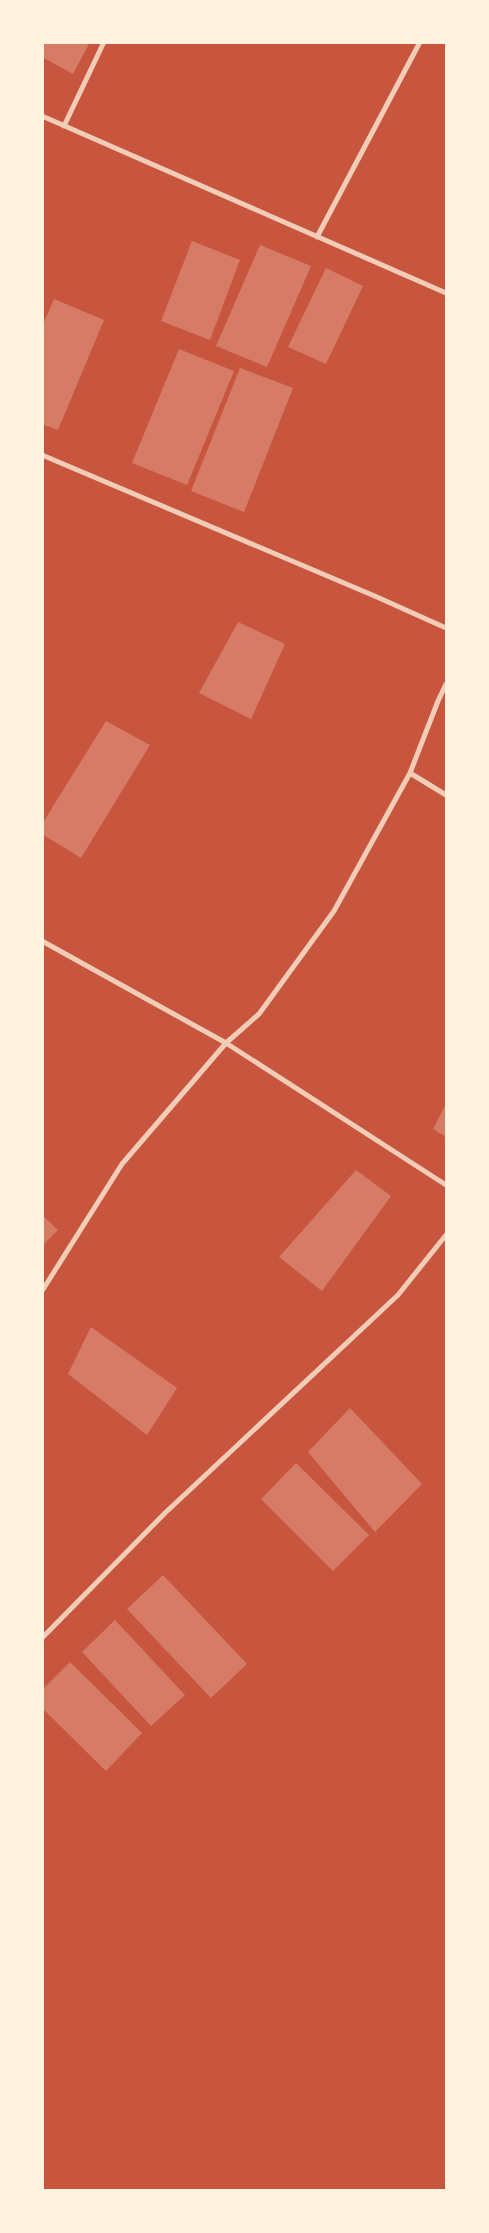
<svg xmlns="http://www.w3.org/2000/svg" width="489" height="2233" viewBox="0 0 489 2233" font-family="'Noto Sans',sans-serif">
	<style>
		.building { fill: #d67c66 }
		.lines { fill: none; stroke-linecap: round; stroke-linejoin: round }
		.minor { stroke: #f1ccb7; stroke-width: 5 }
	</style>
	<rect width="100%" height="100%" fill="#c8553d"/>
	<path class="building" d="M42,42H90L73,74L42,57Z
		M192,241L240,260L210,340L161,321Z
		M260,245L311,266L267,367L216,346Z
		M326,268L363,286L326,364L288,347Z
		M54,299L104,320L58,430L42,424V327Z
		M179,349L234,371L187,485L132,463Z
		M240,368L293,388L244,512L191,491Z
		M238,622L285,644L251,719L199,693Z
		M106,721L150,745L81,858L42,834V824Z
		M446,1104V1137L433,1129Z
		M356,1170L391,1196L322,1291L279,1257Z
		M42,1215L58,1230L42,1246Z
		M91,1327L177,1388L147,1435L68,1374Z
		M350,1408L422,1484L375,1532L308,1452Z
		M296,1463L369,1535L333,1571L261,1499Z
		M163,1575L247,1664L211,1698L127,1609Z
		M115,1620L185,1695L151,1726L82,1652Z
		M70,1662L142,1733L106,1771L42,1708V1690Z"/>
	<g class="lines">
		<path class="minor" d="M42,116L446,293
			M64,126L104,42
			M317,237L420,42
			M42,455L377,597L446,628
			M410,773L446,795
			M42,941L226,1043L446,1185
			M42,1291L122,1164L226,1043L259,1014L334,911L410,773L438,701L446,684
			M42,1638L165,1513L398,1295L446,1235"/>
	</g>
	<rect width="489" height="2233" fill="none" stroke="#fff3e0" stroke-width="88"/>
</svg>
